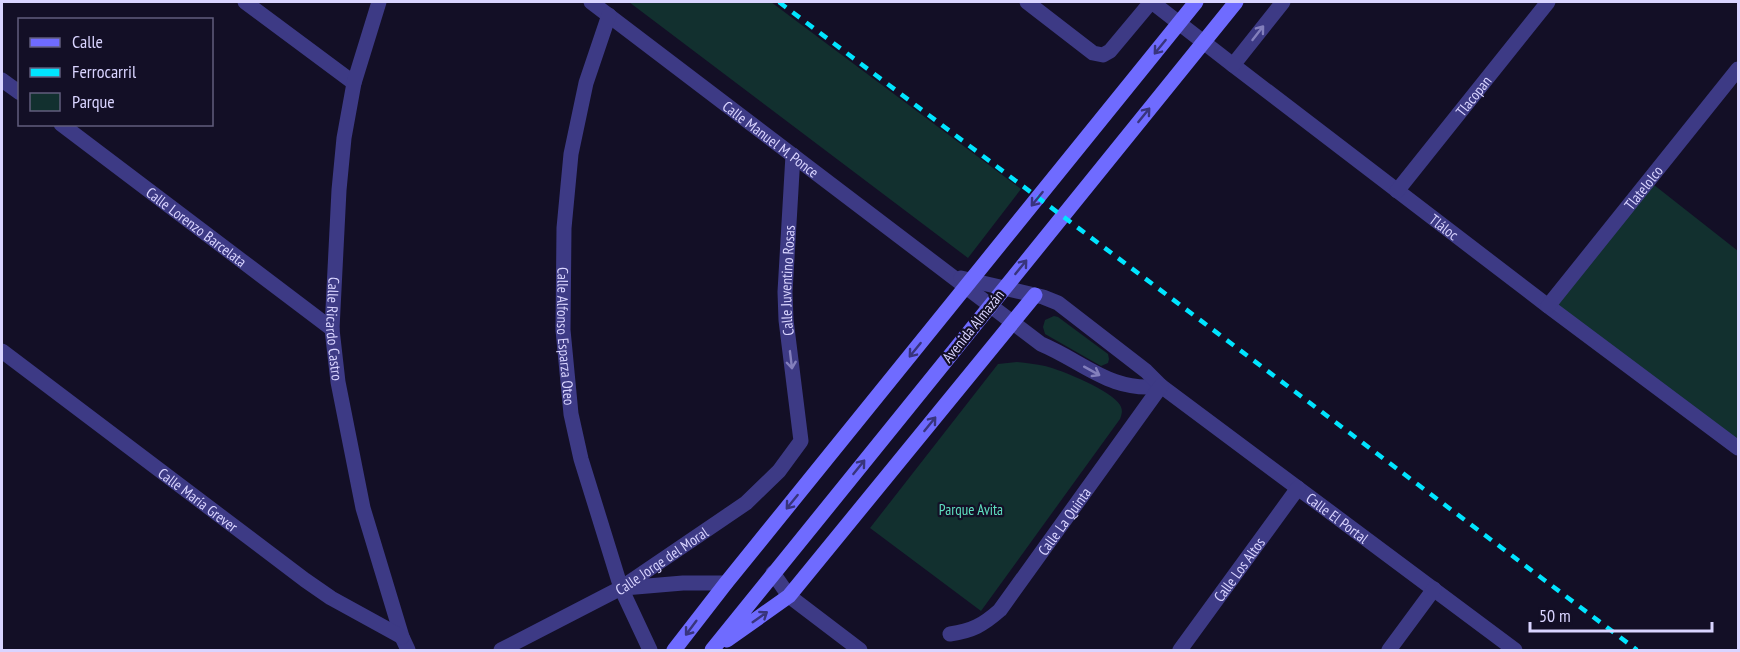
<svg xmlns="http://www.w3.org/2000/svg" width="1740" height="652" viewBox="0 0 1740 652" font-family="'PT Sans Narrow',sans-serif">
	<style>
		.green { fill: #12302f }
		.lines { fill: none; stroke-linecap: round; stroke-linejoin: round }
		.minor { stroke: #3d3a85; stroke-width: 15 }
		.tertiary { stroke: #3d3a85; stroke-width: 15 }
		.secondary { stroke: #6f6bff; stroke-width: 15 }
		.rail { stroke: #00e5ff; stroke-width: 4.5; stroke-dasharray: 9 8; stroke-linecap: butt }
		.oneway { stroke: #837fbc }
		.oneway2 { stroke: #38347d }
		.labels { text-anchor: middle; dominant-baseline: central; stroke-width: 4.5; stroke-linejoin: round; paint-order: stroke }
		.street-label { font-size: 15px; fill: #d9d4ff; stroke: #130f26 }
		.park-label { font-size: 15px; fill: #5fe0c0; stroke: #130f26 }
	</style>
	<rect width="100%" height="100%" fill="#130f26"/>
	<path class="green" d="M629,2H771L1021,189L968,258Z
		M1649,181L1738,251V448L1548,306Z
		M1054,316L1058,317L1108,354L1109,359L1108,363L1101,366L1045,334L1043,327L1045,320Z
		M1017,362C1027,363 1036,364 1045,366C1062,370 1112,391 1120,405C1123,410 1122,414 1120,419L981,611L870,528L998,364Z"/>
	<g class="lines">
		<g class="minor">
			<path d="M245,2L354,83"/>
			<path id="s1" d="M379,2L354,83L344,138L339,190L332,329L338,382L363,508L402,637L408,650"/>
			<path id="s2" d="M591,2L1041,344C1084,362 1111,393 1161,386"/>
			<path id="s3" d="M609,15L586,83L571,154L564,228L563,330L571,414L581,459L621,588L650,650"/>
			<path id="s4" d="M1233,65L1548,306L1738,448"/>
			<path d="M2,80L20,93"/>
			<path id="s5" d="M61,124L332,329"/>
			<path id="s6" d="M1397,191L1548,2"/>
			<path id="s7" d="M961,278L1043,297L1058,303L1146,371L1161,386L1515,650"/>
			<path id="s8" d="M1548,306L1738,69"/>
			<path id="s9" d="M2,351L305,580L331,598L402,637"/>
			<path d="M773,573L789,596L860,650"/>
			<path d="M624,588L683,583H726"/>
			<path id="s10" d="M950,634C972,631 983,625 1000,610L1161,386"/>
			<path id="s11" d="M501,650L621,588L746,503L779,471L801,441L786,320L785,292L793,155"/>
			<path id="s12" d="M1180,650L1298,488"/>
			<path d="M1389,650L1434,589"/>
		</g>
		<path class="tertiary" d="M1027,2L1093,53L1103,55L1110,51L1151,2
			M1152,2L1233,65L1283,2"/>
		<path class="secondary" d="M727,640L789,596L1035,295
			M674,650L726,583L1196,2
			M712,650L1236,2"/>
		<path class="rail" d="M779,2L1637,650"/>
	</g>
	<defs><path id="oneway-shaft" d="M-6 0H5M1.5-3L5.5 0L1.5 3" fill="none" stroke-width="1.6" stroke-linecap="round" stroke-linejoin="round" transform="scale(1.5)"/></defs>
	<g class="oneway">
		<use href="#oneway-shaft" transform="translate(1258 33) rotate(-52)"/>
		<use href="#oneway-shaft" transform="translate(791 360) rotate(83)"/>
		<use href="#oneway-shaft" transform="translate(1092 371) rotate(29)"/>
	</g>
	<g class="oneway2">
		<use href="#oneway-shaft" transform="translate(1160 47) rotate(129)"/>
		<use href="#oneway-shaft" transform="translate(1144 115) rotate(-51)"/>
		<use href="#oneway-shaft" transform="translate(1037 199) rotate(129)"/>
		<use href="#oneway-shaft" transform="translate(1021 267) rotate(-51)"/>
		<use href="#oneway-shaft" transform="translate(915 350) rotate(129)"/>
		<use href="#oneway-shaft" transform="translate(930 424) rotate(-51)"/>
		<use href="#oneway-shaft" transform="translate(859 467) rotate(-51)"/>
		<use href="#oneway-shaft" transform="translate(792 502) rotate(129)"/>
		<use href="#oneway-shaft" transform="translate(760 617) rotate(-35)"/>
		<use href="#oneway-shaft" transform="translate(691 628) rotate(127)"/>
	</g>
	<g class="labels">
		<g class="street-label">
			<text stroke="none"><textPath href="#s6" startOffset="122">Tlacopan</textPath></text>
			<text stroke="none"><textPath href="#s2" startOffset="226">Calle Manuel M. Ponce</textPath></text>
			<text stroke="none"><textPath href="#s8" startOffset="152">Tlatelolco</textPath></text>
			<text stroke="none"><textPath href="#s5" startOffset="170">Calle Lorenzo Barcelata</textPath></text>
			<text stroke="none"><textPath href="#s4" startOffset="266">Tláloc</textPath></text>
			<text stroke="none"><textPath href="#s11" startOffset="531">Calle Juventino Rosas</textPath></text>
			<text transform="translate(973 326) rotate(-51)">Avenida Almazán</text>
			<text stroke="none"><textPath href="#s1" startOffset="332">Calle Ricardo Castro</textPath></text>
			<text stroke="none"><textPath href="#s3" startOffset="327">Calle Alfonso Esparza Oteo</textPath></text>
			<text stroke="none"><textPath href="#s9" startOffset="246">Calle María Grever</textPath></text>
			<text stroke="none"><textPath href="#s7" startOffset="453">Calle El Portal</textPath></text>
			<text stroke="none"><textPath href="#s10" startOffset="166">Calle La Quinta</textPath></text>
			<text stroke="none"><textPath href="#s11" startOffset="184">Calle Jorge del Moral</textPath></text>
			<text stroke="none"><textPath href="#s12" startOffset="100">Calle Los Altos</textPath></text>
		</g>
		<g class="park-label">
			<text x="971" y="509">Parque Avita</text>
		</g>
	</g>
	<rect width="1740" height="652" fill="none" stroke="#d9d4ff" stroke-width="6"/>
	<rect x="18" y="18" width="195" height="108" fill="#130f26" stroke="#625e7d" stroke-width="1.5"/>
	<rect x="30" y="38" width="30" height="9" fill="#6f6bff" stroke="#625e7d" stroke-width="1.5"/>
	<text x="72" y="48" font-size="18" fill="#d9d4ff">Calle</text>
	<rect x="30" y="68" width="30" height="9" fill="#00e5ff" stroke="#625e7d" stroke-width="1.5"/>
	<text x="72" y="78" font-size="18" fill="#d9d4ff">Ferrocarril</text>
	<rect x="30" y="93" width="30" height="18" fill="#12302f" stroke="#625e7d" stroke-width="1.5"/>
	<text x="72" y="108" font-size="18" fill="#d9d4ff">Parque</text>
	<path d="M1530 622v9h182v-9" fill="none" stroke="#d9d4ff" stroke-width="3"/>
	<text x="1539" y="622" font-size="18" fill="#d9d4ff" stroke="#130f26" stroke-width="4.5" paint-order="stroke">50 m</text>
</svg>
